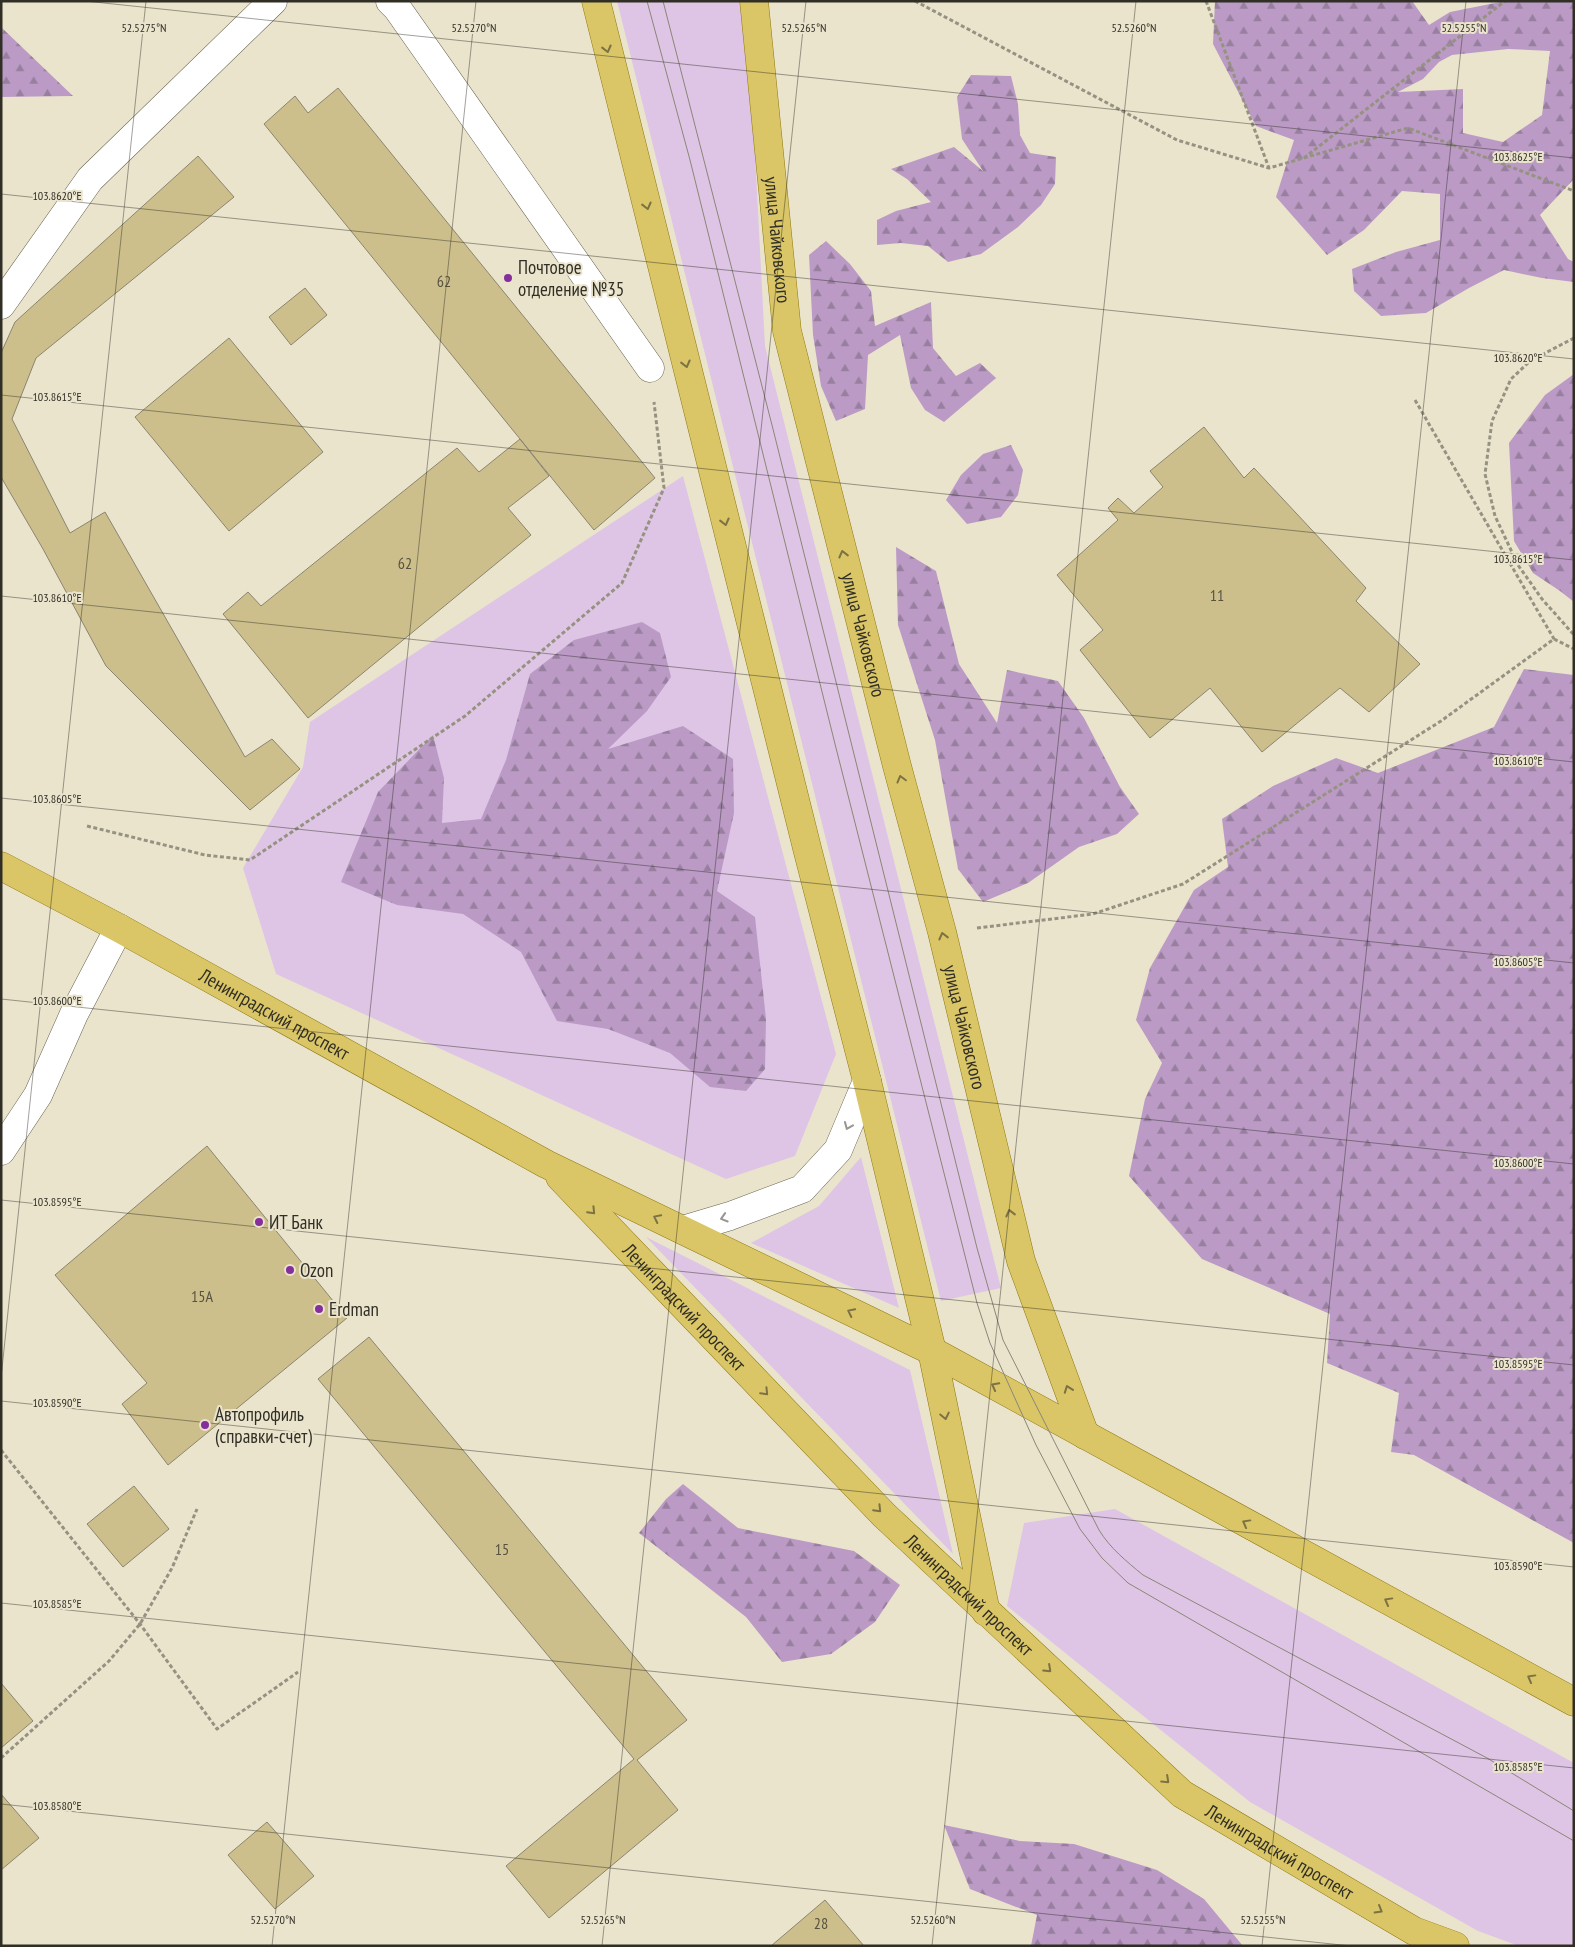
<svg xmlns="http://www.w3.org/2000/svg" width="1575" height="1947" viewBox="0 0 1575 1947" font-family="'PT Sans Narrow',sans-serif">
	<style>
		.grass { fill: #dec5e5 }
		.forest { fill: url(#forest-firs); fill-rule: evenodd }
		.building { fill: #cdbf8c; stroke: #8b8570 }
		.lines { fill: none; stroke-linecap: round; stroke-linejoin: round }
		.minor-casing { stroke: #68624e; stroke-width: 29 }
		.major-casing { stroke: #8f780e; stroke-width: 29 }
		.path { stroke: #969281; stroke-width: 3; stroke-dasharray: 4 2.5; stroke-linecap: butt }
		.minor { stroke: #fff; stroke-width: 28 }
		.major { stroke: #dac667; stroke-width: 28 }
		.tram { stroke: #8a8676; stroke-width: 1 }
		.oneway { stroke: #7c7243 }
		.oneway2 { stroke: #989692 }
		.ticks { fill: none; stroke: #302e25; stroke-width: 1; stroke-opacity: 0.45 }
		.poi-dot { fill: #852f9d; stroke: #eae4cd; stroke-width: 2 }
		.labels { text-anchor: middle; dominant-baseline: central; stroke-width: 4; stroke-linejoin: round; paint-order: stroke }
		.number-label { font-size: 16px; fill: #57523f }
		.street-label { font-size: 19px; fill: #302e25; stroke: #eae4cd }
		.poi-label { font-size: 19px; fill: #302e25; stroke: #eae4cd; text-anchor: start }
		.ticks-label { font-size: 12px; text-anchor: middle; fill: #302e25; stroke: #eae4cd; stroke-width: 4; stroke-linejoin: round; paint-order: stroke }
	</style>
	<defs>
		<pattern id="forest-firs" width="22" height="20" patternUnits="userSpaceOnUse" patternTransform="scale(1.25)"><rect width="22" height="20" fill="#bb9bc5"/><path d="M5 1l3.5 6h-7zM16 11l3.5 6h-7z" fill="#987fa0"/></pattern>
	</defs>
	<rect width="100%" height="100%" fill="#eae4cd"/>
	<path class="grass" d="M617,1H747L765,346L1001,1288L941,1301Z
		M683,476L836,1054L795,1156L726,1179L276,974L243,868L303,767L310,722Z
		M861,1157L899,1308L751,1243L819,1206Z
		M646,1237L910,1370L953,1554Z
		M1115,1509L1574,1763V1946H1519L1478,1931L1250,1802L1007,1606L1024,1523Z"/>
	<path class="forest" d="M1215,1H1412L1429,25L1450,12L1505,1H1574V179L1540,215L1568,259L1574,262V282L1542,278L1504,270L1469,288L1426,313L1381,316L1354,291L1352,269L1396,252L1440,240V194L1402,191L1364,230L1327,255L1276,197L1294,140L1256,126L1213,44ZM1508,49L1550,51L1542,115L1503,142L1463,133V89L1398,92L1423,79L1439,62L1452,55Z
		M1,27L73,96L1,97Z
		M971,75L1011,76L1018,104L1020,135L1030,153L1056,157L1055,184L1041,205L1018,227L981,254L948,262L928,246L901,243L877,245V220L896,211L931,202L907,179L891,169L954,147L983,171L962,139L957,97Z
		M826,241L850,264L871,291L875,326L931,302L933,348L956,376L980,363L996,378L944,422L925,410L911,388L900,335L868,355L865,409L836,421L821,386L813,335L809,255Z
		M1574,374V602L1560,591L1533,573L1514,541L1509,443L1545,395Z
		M1011,445L1023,470L1018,495L1001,517L967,524L946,500L961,475L983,454Z
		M896,547L936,571L959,664L997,723L1007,670L1058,681L1084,718L1120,787L1139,814L1117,834L1079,847L1028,883L983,902L958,869L935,740L898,625Z
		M642,622L660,633L671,677L647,711L608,749L683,726L733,759L734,813L717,891L755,917L766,1019L765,1069L746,1091L710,1087L670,1053L608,1029L557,1021L521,952L463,914L397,905L341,882L378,792L433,735L444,778L442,823L481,819L506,760L530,674L574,640Z
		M1524,669L1574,675V1543L1414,1455L1391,1452L1399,1393L1327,1363L1330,1314L1202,1259L1129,1176L1145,1099L1162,1063L1136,1020L1150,968L1194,890L1228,867L1222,819L1273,786L1336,758L1378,773L1494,727Z
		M683,1484L738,1528L854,1551L900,1585L875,1622L831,1654L782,1662L746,1617L639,1533L666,1499Z
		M944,1825L1020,1841L1074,1844L1157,1870L1204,1899L1243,1946H1031L1037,1915L970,1889Z"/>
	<path class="building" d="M338,88L655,478L594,530L264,124L295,96L308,113Z
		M198,156L234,197L36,358L12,419L70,533L105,512L245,757L272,739L300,769L250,810L106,666L43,549L1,477V353L15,322Z
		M305,288L327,315L291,345L269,317Z
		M229,338L323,452L229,531L135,417Z
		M1204,427L1244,478L1254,468L1366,588L1356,601L1420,664L1369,712L1340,688L1262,752L1210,688L1150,738L1080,650L1103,630L1057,575L1118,520L1108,508L1118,498L1134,513L1163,487L1150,471Z
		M520,439L549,476L508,508L531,535L308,718L223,614L248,592L261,606L457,448L479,472Z
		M207,1146L347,1318L168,1465L122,1404L147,1383L55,1275Z
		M369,1337L687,1720L637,1760L678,1810L549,1918L506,1866L634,1759L318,1379Z
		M134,1486L169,1529L123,1567L87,1524Z
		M1,1683L33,1721L1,1748Z
		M1,1794L39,1838L1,1870Z
		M267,1822L314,1876L275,1909L228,1855Z
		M825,1900L864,1946H771Z"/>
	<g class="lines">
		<g class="minor-casing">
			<path id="minor" d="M390,1L397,8L650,368
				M1,305L90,179L273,1
				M1,1151L38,1095L74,1014L119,928
				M683,1230L730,1216L802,1189L838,1150L867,1081"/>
		</g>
		<g class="major-casing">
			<g id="major">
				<path d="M596,1L808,852L867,1081L932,1351L986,1612"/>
				<path id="s1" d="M754,1L787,331L897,766L942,932L1021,1261L1085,1435"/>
				<path id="s2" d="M1,866L119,928L546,1164L932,1351L1574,1702"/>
				<path id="s3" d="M560,1177L884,1515L1182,1794L1414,1931L1455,1946"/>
			</g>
		</g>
		<path class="path" d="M915,1L1177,140L1269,168L1408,128L1574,191
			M1206,1L1269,168
			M1304,158L1505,1
			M1574,338L1530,361L1511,379L1492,421L1485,474L1495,516L1518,565L1542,599L1574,635
			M1415,400L1554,639
			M87,826L205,855L250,860L465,716L622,583L664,488L654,402
			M977,928L1093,914L1183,884L1441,721L1554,639L1574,649
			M1,1450L140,1624L217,1729L298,1672
			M1,1758L109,1661L140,1624L172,1568L197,1509"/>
		<use href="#minor" class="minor"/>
		<use href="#major" class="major"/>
		<path class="tram" d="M647,1L690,160L835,744L977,1303L990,1343L1036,1445L1080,1529L1102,1558L1128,1583L1574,1841
			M663,1L773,429L977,1248L1003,1340L1099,1530C1110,1548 1126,1561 1143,1575L1487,1758L1574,1811"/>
	</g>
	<defs><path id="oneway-chevron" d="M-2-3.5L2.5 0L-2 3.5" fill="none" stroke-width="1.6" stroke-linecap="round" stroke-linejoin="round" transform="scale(1.25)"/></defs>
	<g class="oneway">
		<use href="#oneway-chevron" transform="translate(607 49) rotate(76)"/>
		<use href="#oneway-chevron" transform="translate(647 206) rotate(76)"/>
		<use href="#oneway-chevron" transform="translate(686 364) rotate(76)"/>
		<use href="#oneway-chevron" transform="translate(725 522) rotate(76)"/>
		<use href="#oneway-chevron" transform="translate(843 554) rotate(-104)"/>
		<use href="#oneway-chevron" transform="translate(901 779) rotate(-105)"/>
		<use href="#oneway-chevron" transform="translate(943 936) rotate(-104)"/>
		<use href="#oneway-chevron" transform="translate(592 1211) rotate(46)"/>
		<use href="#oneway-chevron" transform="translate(1010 1213) rotate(-104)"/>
		<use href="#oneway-chevron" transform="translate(657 1218) rotate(-154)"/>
		<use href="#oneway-chevron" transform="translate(851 1312) rotate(-154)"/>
		<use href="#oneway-chevron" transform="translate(995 1386) rotate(-152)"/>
		<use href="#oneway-chevron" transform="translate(1068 1389) rotate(-110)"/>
		<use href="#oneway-chevron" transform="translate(765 1392) rotate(46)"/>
		<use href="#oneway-chevron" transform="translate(945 1416) rotate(78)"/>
		<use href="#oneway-chevron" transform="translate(878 1509) rotate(46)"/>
		<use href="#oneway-chevron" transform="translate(1246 1523) rotate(-151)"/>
		<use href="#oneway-chevron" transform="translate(1388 1601) rotate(-151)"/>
		<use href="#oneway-chevron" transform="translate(1048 1669) rotate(43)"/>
		<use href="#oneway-chevron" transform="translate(1531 1678) rotate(-151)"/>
		<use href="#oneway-chevron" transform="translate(1166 1780) rotate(43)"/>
		<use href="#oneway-chevron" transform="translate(1379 1910) rotate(30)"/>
	</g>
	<g class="oneway2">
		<use href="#oneway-chevron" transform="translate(848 1126) rotate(113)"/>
		<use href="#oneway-chevron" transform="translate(724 1218) rotate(163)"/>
	</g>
	<path class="ticks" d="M85,1L1574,158M1,194L1574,359M1,395L1574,560M1,596L1574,762M1,798L1574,963M1,999L1574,1164M1,1200L1574,1365M1,1378L146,1M1,1401L1574,1567M1,1603L1574,1768M1,1804L1351,1946M272,1946L476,1M602,1946L806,1M932,1946L1136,1M1262,1946L1466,1"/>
	<g class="poi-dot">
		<circle cx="508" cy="278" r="5"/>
		<circle cx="259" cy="1222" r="5"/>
		<circle cx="290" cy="1270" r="5"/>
		<circle cx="319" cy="1309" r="5"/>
		<circle cx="205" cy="1425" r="5"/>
	</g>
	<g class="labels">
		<g class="number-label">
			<text x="444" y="281">62</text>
			<text x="405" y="563">62</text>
			<text x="1217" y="595">11</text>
			<text x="202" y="1296">15А</text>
			<text x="502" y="1549">15</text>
			<text x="821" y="1923">28</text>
		</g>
		<g class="street-label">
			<text stroke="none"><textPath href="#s1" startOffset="240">улица Чайковского</textPath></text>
			<text stroke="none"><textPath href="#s1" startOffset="645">улица Чайковского</textPath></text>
			<text stroke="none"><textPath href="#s2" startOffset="311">Ленинградский проспект</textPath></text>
			<text stroke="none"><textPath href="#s1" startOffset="1050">улица Чайковского</textPath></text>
			<text stroke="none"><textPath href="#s3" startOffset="180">Ленинградский проспект</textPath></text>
			<text stroke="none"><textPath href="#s3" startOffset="585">Ленинградский проспект</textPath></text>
			<text stroke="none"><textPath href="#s3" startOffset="990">Ленинградский проспект</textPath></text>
		</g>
		<g class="poi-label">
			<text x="518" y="267">Почтовое<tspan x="518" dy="22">отделение №35</tspan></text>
			<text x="269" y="1222">ИТ Банк</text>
			<text x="300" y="1270">Ozon</text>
			<text x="329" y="1309">Erdman</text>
			<text x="215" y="1414">Автопрофиль<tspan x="215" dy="22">(справки-счет)</tspan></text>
		</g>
	</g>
	<g class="ticks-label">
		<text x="144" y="32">52.5275°N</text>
		<text x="474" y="32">52.5270°N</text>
		<text x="804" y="32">52.5265°N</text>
		<text x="1134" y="32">52.5260°N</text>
		<text x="1464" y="32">52.5255°N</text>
		<text x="1518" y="161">103.8625°E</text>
		<text x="57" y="200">103.8620°E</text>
		<text x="1518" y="362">103.8620°E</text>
		<text x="57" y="401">103.8615°E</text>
		<text x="1518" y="563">103.8615°E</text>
		<text x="57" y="602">103.8610°E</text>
		<text x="1518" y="765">103.8610°E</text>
		<text x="57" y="803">103.8605°E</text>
		<text x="1518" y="966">103.8605°E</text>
		<text x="57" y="1005">103.8600°E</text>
		<text x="1518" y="1167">103.8600°E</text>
		<text x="57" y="1206">103.8595°E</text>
		<text x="1518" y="1368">103.8595°E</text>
		<text x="57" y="1407">103.8590°E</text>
		<text x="1518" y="1570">103.8590°E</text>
		<text x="57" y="1608">103.8585°E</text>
		<text x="1518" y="1771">103.8585°E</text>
		<text x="57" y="1810">103.8580°E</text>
		<text x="273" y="1924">52.5270°N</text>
		<text x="603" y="1924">52.5265°N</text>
		<text x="933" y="1924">52.5260°N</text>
		<text x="1263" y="1924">52.5255°N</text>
	</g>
	<rect width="1575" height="1947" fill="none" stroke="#302e25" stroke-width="5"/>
</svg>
